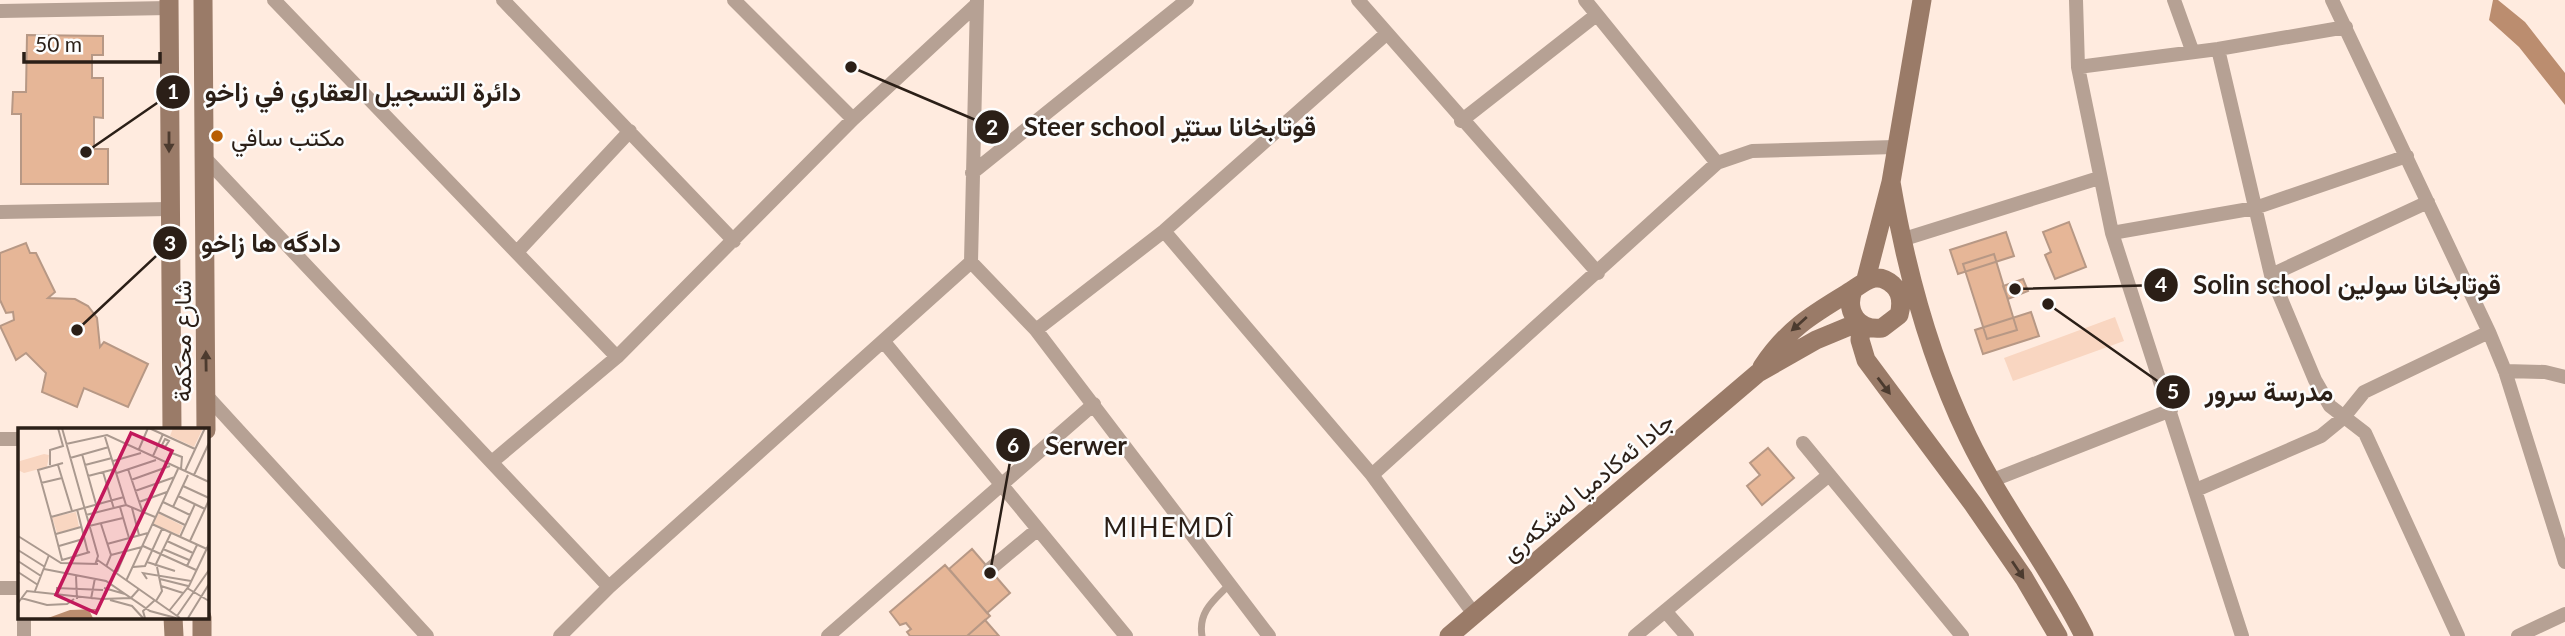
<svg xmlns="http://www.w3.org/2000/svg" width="2565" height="636" viewBox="0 0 2565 636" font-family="Lato,Vazirmatn,sans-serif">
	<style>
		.green { fill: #f9d6c1 }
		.water { fill: #bb8d6f }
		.building { fill: #e6b697; stroke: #b79885; stroke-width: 2 }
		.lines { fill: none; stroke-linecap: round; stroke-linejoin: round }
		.service { stroke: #b6a194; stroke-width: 7 }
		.minor { stroke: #b6a194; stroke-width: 14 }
		.secondary { stroke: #9a7b68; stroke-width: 19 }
		.oneway { fill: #4c3b2f }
		.poi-dot { fill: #b85d02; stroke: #fdfdfd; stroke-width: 2.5 }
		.labels { text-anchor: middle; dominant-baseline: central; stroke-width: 5; stroke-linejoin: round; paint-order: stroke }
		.poi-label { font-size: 24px; fill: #2b1f17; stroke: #fdfdfd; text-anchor: start }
		.street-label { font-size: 24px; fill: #2b1f17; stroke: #fdfdfd }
		.neighbourhood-label { font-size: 26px; letter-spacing: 2px; fill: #2b1f17; stroke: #fdfdfd }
		.inset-road { fill: none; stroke: #aa998f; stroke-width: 2 }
		.view { fill: #c2185b; fill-opacity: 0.15; stroke: #c2185b; stroke-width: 3.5 }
		.inset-edge { fill: none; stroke: #2b1f17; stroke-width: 3.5 }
		.leader { fill: none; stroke: #2b1f17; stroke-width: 2.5 }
		.callout-dot { fill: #2b1f17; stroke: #fdfdfd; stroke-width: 2.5 }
		.mark-label { font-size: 21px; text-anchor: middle; font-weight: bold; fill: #fff }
		.callout-label { font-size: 26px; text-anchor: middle; font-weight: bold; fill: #2b1f17; stroke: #fdfdfd; stroke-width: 5; stroke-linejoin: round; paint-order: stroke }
	</style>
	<rect width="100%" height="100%" fill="#ffebdf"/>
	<path class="green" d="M2115,317L2124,341L2013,381L2004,358Z"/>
	<path class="water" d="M2493,0H2498L2525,22L2565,73V105L2519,47L2489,20Z"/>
	<path class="building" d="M27,35L103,36V55H92V78H103V118L94,117V149H108V184H21V114H12L13,92H26Z
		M2069,222L2086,267L2055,279L2045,255L2051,252L2043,232Z
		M2006,232L2014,256L1958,274L1950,250Z
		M26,243L30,253H36L55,292L48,298L75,299L88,306L97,318L100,347L104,342L148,364L128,407L84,388L77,407L42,392L46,373L26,353L16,360L0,326L14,320L13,312L6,313L0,300V253Z
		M1994,254L2017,330L1987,339L1963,264Z
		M2023,279L2028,291L2008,299L2003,286Z
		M2031,312L2039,336L1983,354L1975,330Z
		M1768,448L1794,478L1762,505L1747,486L1760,475L1750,463Z
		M972,549L1010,593L987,613L949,569Z
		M945,565L990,616L967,636H910L907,632L911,629L906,623L900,625L890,612Z
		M985,620L999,636H967Z"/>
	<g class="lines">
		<path class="service" d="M1202,636C1198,612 1213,601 1229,585"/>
		<path class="minor" d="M274,0L617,357
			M503,0L734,241
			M734,0L853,119
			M1358,0L1598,273
			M1585,0L1717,163
			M2076,0L2078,67L2112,233L2242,636
			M2174,0L2192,50
			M2332,0L2489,332L2505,371L2565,562
			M0,11L169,8
			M2218,49L2271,275L2315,380L2330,406L2365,433L2458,636
			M2078,67L2218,49L2346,27
			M1461,121L1595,16
			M205,158L609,587
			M972,173L1187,0
			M0,212L169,209
			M1164,231L1372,475L1474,614
			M2112,233L2255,208L2407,156
			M1901,240L2099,178
			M517,252L630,131
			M971,262L1036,330L1269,636
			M2271,275L2428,202
			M1036,330L1164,231L1386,34
			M884,342L1126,636
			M2505,371L2545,372L2565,377
			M206,395L427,636
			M0,439H19
			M1803,443L1962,636
			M493,461L617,357L853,119L977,4
			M1372,475L1717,163L1752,151L1895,147
			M1993,480L2171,410
			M2196,490L2321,436L2343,418L2364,392L2489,332
			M990,569L1038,529
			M0,588H19
			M1666,612L1687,636
			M24,636V617
			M560,636L609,587L971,262L977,0
			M828,636L1094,404
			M1635,636L1829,475
			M2518,636L2565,614"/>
		<path class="secondary" d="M169,0L172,430
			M203,0L206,430
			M1891,182C1906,270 1929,356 1968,437C2001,506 2050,567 2084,636
			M1866,279L1891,182L1922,0
			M1861,325L1860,340L1866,360L1973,504L2024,578L2058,636
			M1762,367C1788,328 1813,314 1851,291C1865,282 1877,270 1893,285C1902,293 1902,304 1899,315L1882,328C1858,331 1845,312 1853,290
			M173,617L174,636
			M202,636V617
			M1449,636L1758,373L1816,340L1857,323"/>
	</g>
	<defs><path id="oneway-solid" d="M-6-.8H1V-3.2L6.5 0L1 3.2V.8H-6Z" transform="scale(1.75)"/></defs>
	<g class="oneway">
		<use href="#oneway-solid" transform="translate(169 142) rotate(90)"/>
		<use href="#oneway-solid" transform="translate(1799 324) rotate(138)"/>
		<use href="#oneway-solid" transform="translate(206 361) rotate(-91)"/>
		<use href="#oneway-solid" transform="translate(1884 386) rotate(53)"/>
		<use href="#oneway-solid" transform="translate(2018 570) rotate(56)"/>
	</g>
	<circle class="poi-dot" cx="217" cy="136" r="7"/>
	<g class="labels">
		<g class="poi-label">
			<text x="231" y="136">مكتب سافي</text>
		</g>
		<g class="street-label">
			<text transform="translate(181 341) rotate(-90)">شارع محكمة</text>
			<text transform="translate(1587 486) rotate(-40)">جادا ئه‌كادميا له‌شكه‌رى</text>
		</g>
		<g class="neighbourhood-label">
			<text x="1169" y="527">MIHEMDÎ</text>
		</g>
	</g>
	<g transform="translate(18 428)">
		<rect width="191" height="191" fill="#ffebdf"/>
		<path d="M155,0H185L176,19L152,8ZM26,26L31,27L29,39L6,45L0,42L2,33ZM58,84L61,99L39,105L34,89ZM140,85L165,98L161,107L135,96Z" fill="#f9d6c1"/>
		<path d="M80,181L72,184L75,190H30L52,182Z" fill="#bb8d6f"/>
		<path class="inset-road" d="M44,0L80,128L78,134L81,132M131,0L177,21M87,9L108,77L137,89M147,11L151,13L147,19L144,17ZM48,16L89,7L191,54M121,21L130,0M64,26L78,76M135,28L145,6M52,30L91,19M95,33L123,25M149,34L154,25L164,29L163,41M32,37V22L45,18L40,0M40,37L54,83M67,37L94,30M110,41L125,85M167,43L187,0M85,44L96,81M99,45L138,32M176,47L191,15M70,48L97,41M113,52L152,38M23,55L44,50M165,58L191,70M117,63L157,49M160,68L187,81M121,74L149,64M145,74L172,87M102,79L111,110M155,79L170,47M114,80L121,107M59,81L70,125M140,84L167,97M68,87L108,77M33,89L20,42L45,35M83,96L93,127L88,139M134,96L191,122M71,98L105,90M38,106L63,99M0,108L43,135L80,136M162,109L177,76M149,113L175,125M172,113L191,72M89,116L130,105M41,118L65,111M125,118L178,142M145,121L171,132M0,122L27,139M72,124L44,132L33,89L106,69M93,127L124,119M0,133L23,148M81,133L162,190M129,134L157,143M137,138L153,105M169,138L179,117M115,139L127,138L144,101M26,141L88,153L132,183L158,190M0,144L20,157M99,144L108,123M58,148L59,171M129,151L125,145L173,153M142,151L170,158M108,153L160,41M143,158L165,165M86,160L107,166M169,160L191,173M17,163L31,127M39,168V160L85,162M3,170L29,177L49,176L56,171M73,171L77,150M92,172L114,178L125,190M138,173L144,163L139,139M0,175L9,163L83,171L113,170L121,161M151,183L171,158L191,116M159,188L191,142M127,190L125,183L137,172M170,190L191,156"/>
		<path class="view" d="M113,5L154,23L78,185L38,167Z"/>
		<rect width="191" height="191" class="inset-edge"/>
	</g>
	<path class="leader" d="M86 152L173 92M851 67L992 127M77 330L170 243M2015 289L2161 285M2048 304L2173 392M990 573L1013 445"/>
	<g class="callout-dot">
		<circle cx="86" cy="152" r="7"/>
		<circle cx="851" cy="67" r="7"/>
		<circle cx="77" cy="330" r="7"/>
		<circle cx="2015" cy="289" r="7"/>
		<circle cx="2048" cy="304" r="7"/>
		<circle cx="990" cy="573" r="7"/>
		<circle cx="173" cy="92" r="18"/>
		<circle cx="992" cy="127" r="18"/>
		<circle cx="170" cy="243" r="18"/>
		<circle cx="2161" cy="285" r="18"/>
		<circle cx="2173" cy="392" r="18"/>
		<circle cx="1013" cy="445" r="18"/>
	</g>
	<g class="mark-label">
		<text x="173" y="99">1</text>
		<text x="992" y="135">2</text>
		<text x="170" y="251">3</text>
		<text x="2161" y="292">4</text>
		<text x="2173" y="399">5</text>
		<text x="1013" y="453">6</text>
	</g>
	<g class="callout-label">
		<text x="363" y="101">دائرة التسجيل العقاري في زاخو</text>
		<text x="1170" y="136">Steer school قوتابخانا ستێر</text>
		<text x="271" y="252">دادگه ها زاخو</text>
		<text x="2347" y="294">Solin school قوتابخانا سولین</text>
		<text x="2269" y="401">مدرسة سرور</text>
		<text x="1086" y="455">Serwer</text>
	</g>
	<path d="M24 52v10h136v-10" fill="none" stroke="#2b1f17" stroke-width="3.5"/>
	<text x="35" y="52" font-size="21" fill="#2b1f17" stroke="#fdfdfd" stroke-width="5" paint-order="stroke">50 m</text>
</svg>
